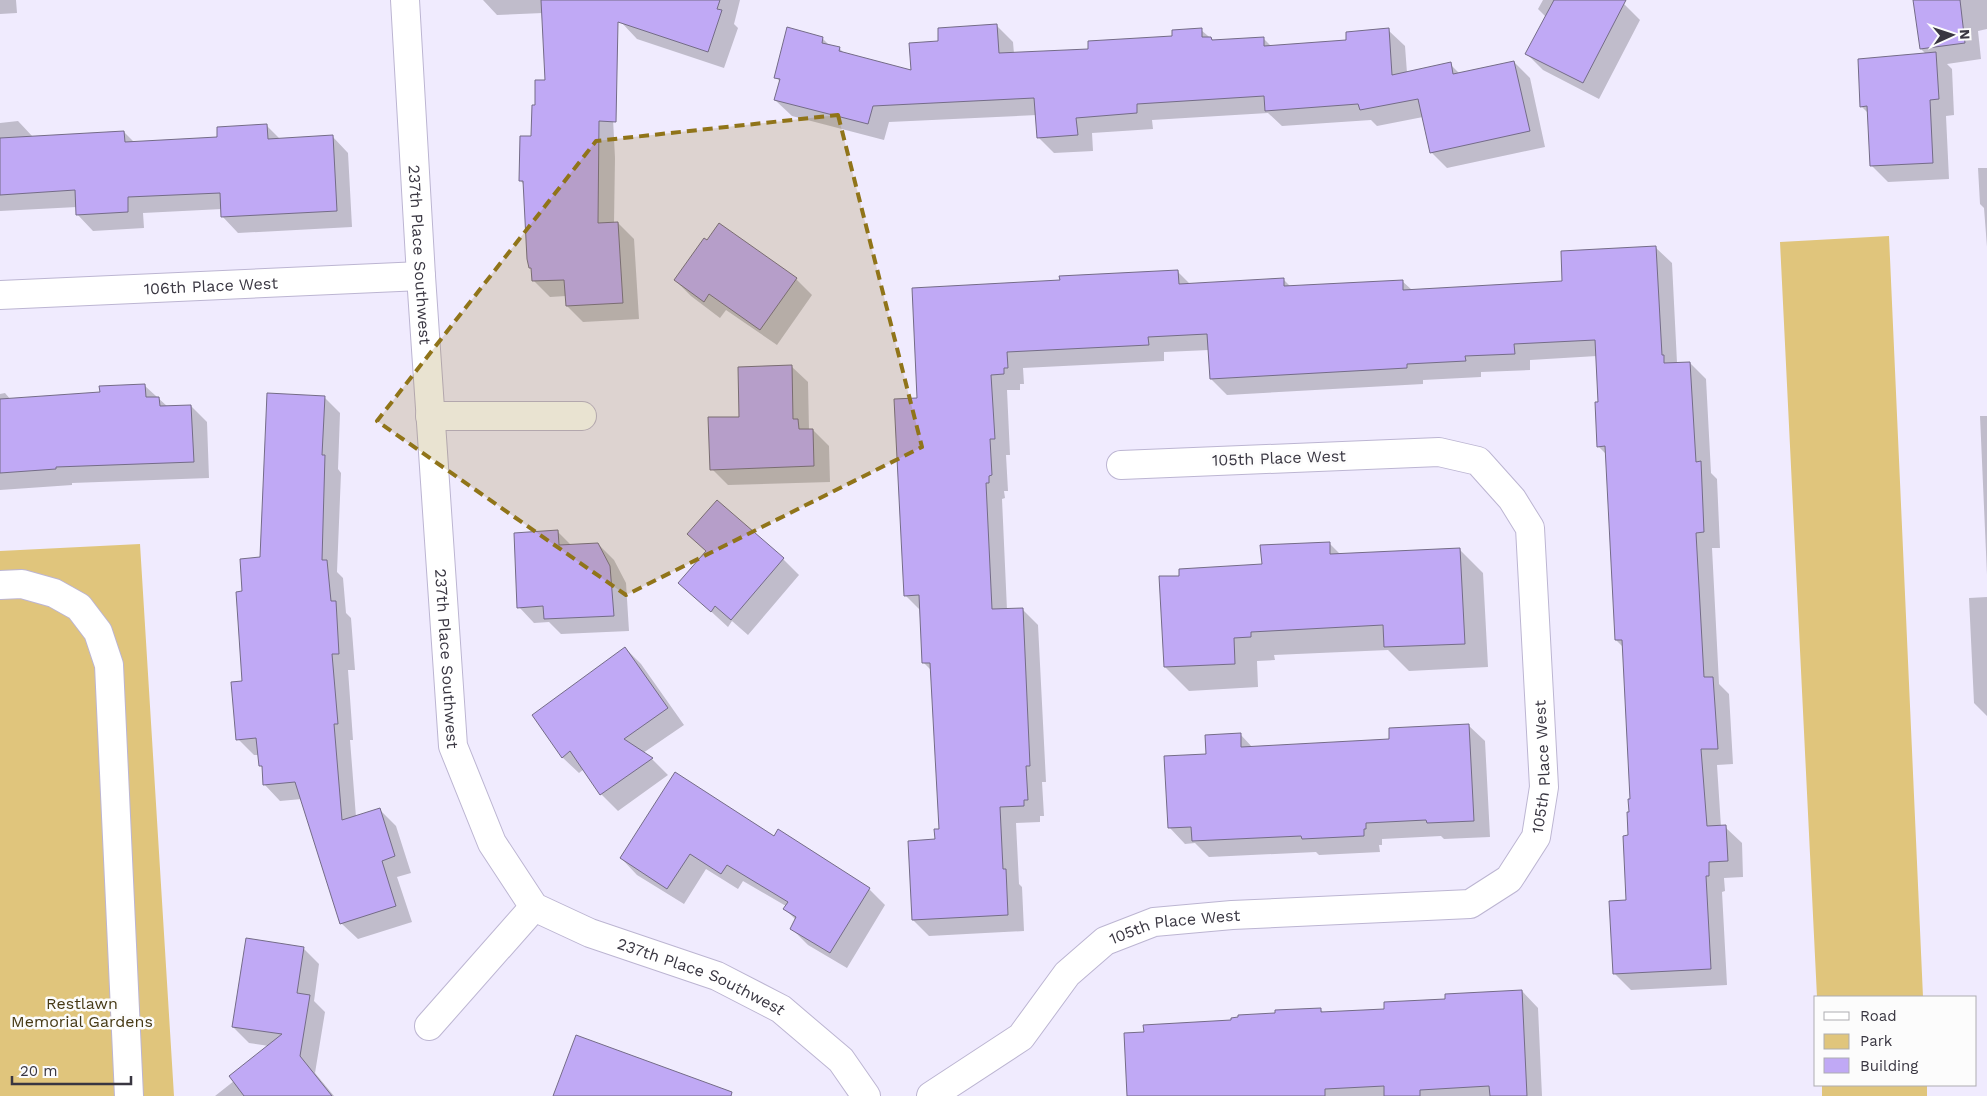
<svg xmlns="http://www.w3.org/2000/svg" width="1987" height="1096" viewBox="0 0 1987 1096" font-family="'Work Sans',sans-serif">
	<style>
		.green { fill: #e0c57c }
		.shadow { fill: #0003 }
		.building { fill: #c0a9f5; stroke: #746c87 }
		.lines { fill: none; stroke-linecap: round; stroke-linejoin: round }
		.minor-casing { stroke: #bcb5d2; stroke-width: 30 }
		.minor { stroke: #fff; stroke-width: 28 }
		.marked { fill: #907419; fill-opacity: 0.2; stroke: #907419; stroke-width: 4; stroke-dasharray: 10 6; stroke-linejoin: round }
		.labels { text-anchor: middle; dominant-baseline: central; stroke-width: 5; stroke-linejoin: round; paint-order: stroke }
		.street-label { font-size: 16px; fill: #393641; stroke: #fcfcfc }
		.park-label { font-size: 16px; fill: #463915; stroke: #fcfcfc }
	</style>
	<rect width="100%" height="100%" fill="#f0ebfe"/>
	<path class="green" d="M1889,236L1923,997H1817L1780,242Z
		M140,544L174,1096H0V551Z
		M1822,1085H1927V1096H1822Z"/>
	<path class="shadow" d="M0,0H16L17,13L0,14Z
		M483,0H607L615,158L614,223H618L634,239L639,319L583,322L567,306L566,296L550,297L533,280L532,270L530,267L524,185L520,180L532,138L536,106L546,81L543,13L497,15Z
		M628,0H740L734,24L738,28L724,68L637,39L621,22Z
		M1543,0H1617L1624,4L1640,20L1599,99L1543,70L1527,54L1546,17L1538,9Z
		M1914,0H1987V29L1978,31L1981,59L1947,64L1952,69L1954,115L1946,116L1949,179L1888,182L1872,166L1869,114L1861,106L1926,54L1921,49Z
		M997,26L1013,42L1014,54L1090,50L1173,37L1201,30L1214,41L1263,38L1272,47L1347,41L1388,30L1405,46L1407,73L1450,64L1460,74L1514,62L1530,78L1545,147L1447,168L1431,152L1423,117L1377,126L1371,120L1282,126L1268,113L1152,120L1153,129L1092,133L1093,151L1054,153L1038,137L1037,115L889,122L884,140L792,116L775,100L780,82L776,77L822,38L830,46L839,48L845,54L912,71L939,43Z
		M18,121L33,137L124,132L134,142L219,138L267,126L280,139L332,136L348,153L352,227L238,233L222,216V209L143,213L144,228L93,231L77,214V207L0,211V123Z
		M1978,168H1987V247L1984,208L1980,204Z
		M1655,247L1672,263L1677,363H1690L1706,379L1711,473L1717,479L1720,548H1712L1719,684L1729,694L1733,764L1717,765L1721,827H1725L1742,843L1743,877L1724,878L1725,891L1722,892L1727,985L1631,990L1614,973L1628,902L1631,800L1623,647L1616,640L1607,455L1598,446L1600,403L1597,356L1530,360V370L1481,372V377L1423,380V384L1227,395L1211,379L1209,350L1164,352V361L1023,368L1024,384H1020V390H1007L1010,455H1006L1008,491H1004L1005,498L1002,499L1007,610L1022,609L1038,625L1046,782H1042L1044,816H1040V822L1016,823L1019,884L1022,887L1024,931L929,936L913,920L940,830L932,671L923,662L921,611L905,595L919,399L1061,281L1178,272L1191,285L1284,280L1291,287L1402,281L1412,290L1564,282Z
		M796,279L812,295L777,345L726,310L720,318L691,296L675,280Z
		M791,366L808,382L809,430H813L829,446L830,482L728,485L712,469L741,418Z
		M145,386L168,407L191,406L207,422L209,478L72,483V485L0,490V394L5,393L11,400L101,393Z
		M324,397L340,413L338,469L341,473L337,572L343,578L346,613L351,618L355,670H348L353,740H350L356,817L379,809L396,826L411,873L397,877L412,922L358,939L341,923L302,799L280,801L264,784L263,768L260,765L259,755H254L238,739L243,682V593L261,559Z
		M1980,416H1987V575Z
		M558,532L572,546L598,544L614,560L626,583L629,631L561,634L549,622L534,623L519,607Z
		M689,534L783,559L799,575L748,635L732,621L728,627L680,583L707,552Z
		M1329,543L1341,555L1460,550L1483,573L1488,667L1409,671L1388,650L1274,655L1275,660L1257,661L1258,687L1189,691L1165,667L1180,577L1263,565Z
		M1987,597V716L1974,703L1969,598Z
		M625,648L641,664L684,725L643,753L652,759L668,775L618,811L601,794L584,769L579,773L562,757Z
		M1468,725L1485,741L1490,837L1444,839L1441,836L1382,839V845H1379L1380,852L1319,855L1316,852L1209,857L1195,843L1185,844L1169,827L1207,755L1240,734L1253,748L1391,740Z
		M775,837L869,889L885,905L847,968L808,945L791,928L796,920L785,909L786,906L743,881L738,889L706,869L684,904L637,875L621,858Z
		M303,948L319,964L314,1001L325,1012L315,1073L334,1096H215L234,1081L269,1046L249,1043L233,1027Z
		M1522,991L1538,1008L1542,1096H1128L1145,1033L1320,1009L1324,1013L1386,1011L1446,1000Z"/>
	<path class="building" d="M541,0H720L717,9L722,10L708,52L618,22L616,122L599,121L598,223L618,222L623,303L566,306L564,280L532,281L531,268H529L527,259L523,181H519L520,136H531L532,105H535V80H545Z
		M1554,0H1626L1583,83L1525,54Z
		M1913,0H1960L1965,43L1920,49Z
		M997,24L999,53L1088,49V41L1172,36V30L1202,28V37H1211L1212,40L1264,37V46L1346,40V32L1389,28L1392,75L1451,62L1453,74L1514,61L1530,131L1430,153L1418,99L1360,110L1358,104L1265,111L1264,96L1137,104V113L1076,118L1078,135L1037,138L1034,98L873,106L868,124L774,100L780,79L774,78L787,27L823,37L822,43L840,47L839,51L911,70L909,43L938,41V28Z
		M1936,52L1939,99L1930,100L1933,163L1870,166L1867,106L1860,107L1858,59Z
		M267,124L268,139L333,135L337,211L221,217L220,193L128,197V212L76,215L75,190L0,195V138L124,131L125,142L217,137V127Z
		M719,223L797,278L760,330L709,294L704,302L674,280L704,238L707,240Z
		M1656,246L1662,355H1664V363L1690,362L1696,462L1701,461L1704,532L1696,533L1704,677H1713L1718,749H1701L1707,826L1726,825L1728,861L1709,862V876H1706L1711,969L1613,974L1609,901L1626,900L1623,836L1628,835L1627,812H1629L1628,799H1630L1622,640H1615L1605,446L1597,447L1595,402H1598L1595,340L1514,344L1515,354L1465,356L1466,361L1407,364V368L1210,379L1207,334L1148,337L1149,345L1007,352L1008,368H1004V374L991,375L995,439H990L992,475L989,476V483H986L992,609L1023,608L1030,766H1026L1028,800H1024V806L1000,807L1003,869H1006L1008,915L912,920L908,841L935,839L934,829H939L930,663H922L919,595L904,596L894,399L917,398L912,288L1060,280L1059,276L1178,270L1179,284L1284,278V286L1403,280V290L1562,281L1561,251Z
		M792,365L793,419H798L799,429H813L814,466L710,470L708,417H739L738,367Z
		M145,384L146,397H159L160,406L191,405L194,462L56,467V469L0,473V399L100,392L99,386Z
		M267,393L325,396L322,455H325L322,560H327L331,601H336L339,654H332L338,724H334L342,820L380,808L395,856L382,861L396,906L340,924L295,782L263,785L262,766H259L256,738L236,740L231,682L242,681L236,592L242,591L240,559L260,557Z
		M717,500L784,558L731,620L715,606L711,612L678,583L706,551L687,534Z
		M558,530L559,545L598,543L610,566L614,616L544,619L543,606L517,608L514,533Z
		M1330,542V554L1460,548L1465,644L1384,647L1383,625L1251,632V637L1234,638L1235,664L1164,667L1159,576H1179V569L1262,564L1260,545Z
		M625,647L668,708L624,739L653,758L600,795L570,751L562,758L532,715Z
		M1469,724L1474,821L1427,823L1426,820L1366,823V829H1364V836L1302,839L1301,836L1192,841L1191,827L1168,828L1164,756L1206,754L1205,735L1241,733V747L1389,739V728Z
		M675,772L774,836L778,829L870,888L830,953L790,929L796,917L783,909L788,902L727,865L721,874L690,854L667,889L620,858Z
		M246,938L304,947L297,993L310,995L300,1056L332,1096H244L229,1076L282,1034L232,1027Z
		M1522,990L1527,1096H1490L1489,1086L1420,1090V1096H1384V1086L1325,1089V1096H1127L1124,1033L1144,1032L1143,1025L1231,1020V1018L1238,1017V1015L1275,1013V1010L1321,1008V1012L1384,1009V1002L1445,999V994Z
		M576,1035L732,1092L731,1096H553Z"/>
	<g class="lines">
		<g class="minor-casing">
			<g id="minor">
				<path id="s1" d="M405,0L421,276L453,746L492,843L534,907L590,933L717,976L781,1009L841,1060L866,1096"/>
				<path id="s2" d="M0,295L421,276"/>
				<path d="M430,416H582"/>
				<path d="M0,585L22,584L54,593L79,607L98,632L109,665L129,1096"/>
				<path d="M429,1026L534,907"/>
				<path id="s3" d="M931,1096L1021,1037L1067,974L1105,941L1154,922L1232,915L1470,904L1509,879L1536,837L1544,787L1530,528L1512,499L1478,461L1439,452L1121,465"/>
			</g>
		</g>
		<use href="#minor" class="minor"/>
	</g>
	<path class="marked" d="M838,115L922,447L626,595L377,421L596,141Z"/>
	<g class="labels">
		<g class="street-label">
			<text stroke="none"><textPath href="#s1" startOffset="255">237th Place Southwest</textPath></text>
			<text stroke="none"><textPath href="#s2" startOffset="211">106th Place West</textPath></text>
			<text transform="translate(1279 458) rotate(-2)">105th Place West</text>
			<text stroke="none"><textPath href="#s1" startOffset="660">237th Place Southwest</textPath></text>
			<text stroke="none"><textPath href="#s3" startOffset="772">105th Place West</textPath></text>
			<text stroke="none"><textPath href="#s3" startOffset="308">105th Place West</textPath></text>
			<text stroke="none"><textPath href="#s1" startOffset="1110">237th Place Southwest</textPath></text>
		</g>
		<g class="park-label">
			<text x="82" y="1003">Restlawn<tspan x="82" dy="18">Memorial Gardens</tspan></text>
		</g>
	</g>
	<rect x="1814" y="996" width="162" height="90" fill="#fcfcfc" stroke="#aeadb1"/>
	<rect x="1824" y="1012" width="25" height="8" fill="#ffffff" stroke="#aeadb1"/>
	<text x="1860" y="1021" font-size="15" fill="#393641">Road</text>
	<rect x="1824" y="1034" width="25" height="15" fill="#e0c57c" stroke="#aeadb1"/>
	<text x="1860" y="1046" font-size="15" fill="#393641">Park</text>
	<rect x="1824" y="1058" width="25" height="15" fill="#c0a9f5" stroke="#aeadb1"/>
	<text x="1860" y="1071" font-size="15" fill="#393641">Building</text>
	<g transform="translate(1952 35) rotate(87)" stroke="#fcfcfc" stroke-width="4" paint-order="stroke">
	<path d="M0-4L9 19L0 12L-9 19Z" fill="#393641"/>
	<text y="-8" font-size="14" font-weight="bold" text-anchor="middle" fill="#393641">N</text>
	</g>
	<path d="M12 1076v8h119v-8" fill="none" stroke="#393641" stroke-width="2.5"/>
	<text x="20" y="1076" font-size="15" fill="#393641" stroke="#fcfcfc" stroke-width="4" paint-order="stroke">20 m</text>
</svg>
